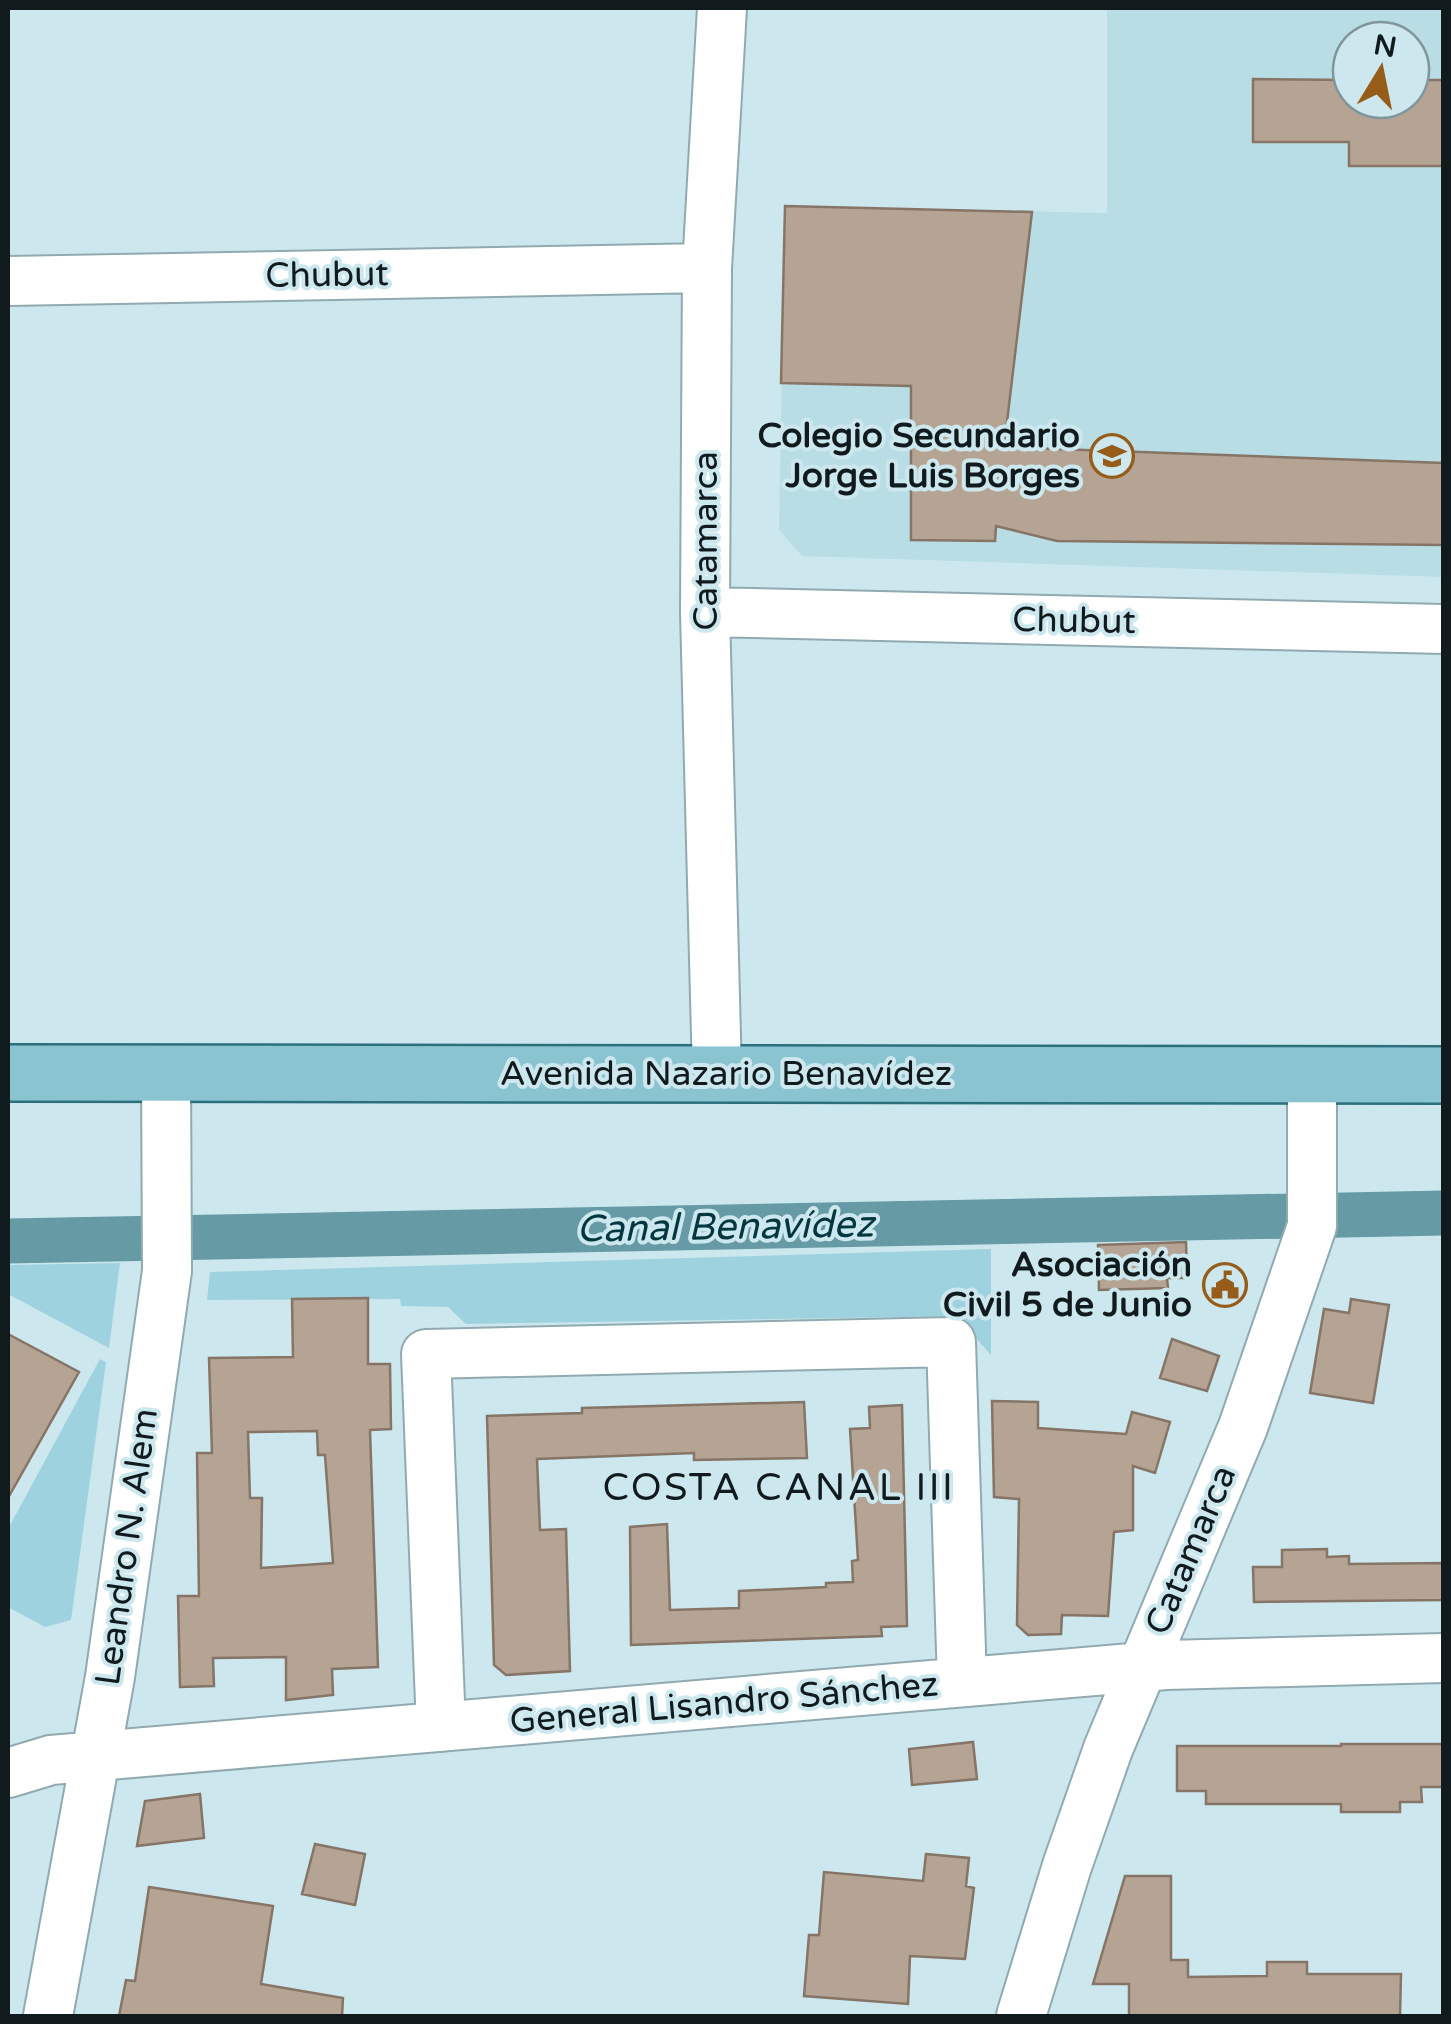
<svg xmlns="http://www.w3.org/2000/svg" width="1451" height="2024" viewBox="0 0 1451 2024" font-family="'Varela Round',sans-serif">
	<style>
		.built { fill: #b8dde5; fill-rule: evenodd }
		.green { fill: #9ed2de }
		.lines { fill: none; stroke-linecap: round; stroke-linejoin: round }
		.canal { stroke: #669aa5; stroke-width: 45 }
		.building { fill: #b5a494; stroke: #867567; stroke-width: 2.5; fill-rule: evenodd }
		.minor-casing { stroke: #90aab0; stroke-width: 52 }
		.primary-casing { stroke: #2c707e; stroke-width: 60 }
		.minor { stroke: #fff; stroke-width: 48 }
		.primary { stroke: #89c4d0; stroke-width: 55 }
		.labels { text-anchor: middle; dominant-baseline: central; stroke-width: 8; stroke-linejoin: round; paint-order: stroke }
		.street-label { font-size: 35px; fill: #111b1e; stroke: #cce8ee }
		.poi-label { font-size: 35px; font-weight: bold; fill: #111b1e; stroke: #cce8ee; text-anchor: end }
		.water-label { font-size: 38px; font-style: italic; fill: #033740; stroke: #cce8ee }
		.neighbourhood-label { font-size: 38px; letter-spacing: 2.5px; fill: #111b1e; stroke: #cce8ee }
	</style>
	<rect width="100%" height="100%" fill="#cce8ee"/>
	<path class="built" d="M1107,8H1443V577L802,556L779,530L785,206L1107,213ZM1351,40H1411V100H1351Z"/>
	<path class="green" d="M991,1249V1355L956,1316L466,1324L448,1307L401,1306L400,1299L207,1300L210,1272Z
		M120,1263L109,1348L8,1294V1265Z
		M100,1359L106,1362L71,1620L45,1627L8,1607V1529Z"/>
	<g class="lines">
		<path class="canal" d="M8,1241L1444,1213"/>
	</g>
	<path class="building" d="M1253,79L1351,80V100H1411V80H1444V166H1349V142H1253Z
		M785,206L1032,212L1004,447L1444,463V545L1057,541L996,526L995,541L911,540V386L781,383Z
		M1186,1242L1187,1278H1167L1168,1288L1099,1290L1098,1245Z
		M368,1298V1364H390L391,1429L370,1430L378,1667L332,1669L333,1695L286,1700V1657L213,1658L214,1686L180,1687L178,1596H199L197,1453H212L209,1358L293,1357L292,1299ZM317,1431L318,1455H325L333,1563L261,1568L262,1498H250L248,1432Z
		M1351,1299L1389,1305L1373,1403L1310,1393L1324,1309L1349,1313Z
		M8,1334L79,1372L8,1498Z
		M1172,1339L1219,1356L1207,1391L1160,1378Z
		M992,1401L1038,1402V1428L1126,1434L1132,1412L1170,1422L1155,1473L1133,1466V1530L1114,1532L1108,1616L1062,1615L1061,1634L1028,1635L1017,1625L1019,1499L994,1497Z
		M804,1402L807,1458L694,1460V1453L537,1459L540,1530L566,1529L570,1671L506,1675L494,1665L487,1416L582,1413V1408Z
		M902,1405L907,1626L881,1627L882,1636L631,1645L630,1527L667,1524L670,1610L739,1608V1591L826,1587V1583L853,1582L852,1561L858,1560L850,1429L870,1428L869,1407Z
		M1327,1549V1557L1349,1556V1564L1444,1563V1600L1254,1602L1253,1567H1282V1550Z
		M973,1742L977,1779L912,1785L909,1749Z
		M1341,1744H1444V1787H1421L1422,1802H1400V1812H1341V1804H1206V1791H1177V1746H1341Z
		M200,1794L204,1838L137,1846L145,1801Z
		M315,1844L365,1854L355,1905L302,1894Z
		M926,1854L969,1858L966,1886L974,1888L965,1959L910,1956L908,2004L804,1996L809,1935H819L824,1872L923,1881Z
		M1125,1876H1171V1960H1188V1977L1267,1976V1962H1307V1974H1401L1400,2016H1129V1984H1093Z
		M149,1887L273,1906L261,1984L343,1998L342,2016H119L126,1980L135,1981Z"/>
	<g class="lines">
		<g class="minor-casing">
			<path id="minor" d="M8,281L707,268
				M705,612L1444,629
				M717,1074L705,612L707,268L722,8
				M441,1727L426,1354L951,1342L962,1682
				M8,1773L51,1760L1166,1665L1444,1658
				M48,2016L110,1677L167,1271L166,1073
				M1021,2016L1067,1866L1108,1749L1243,1427L1312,1226V1075"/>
		</g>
		<g class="primary-casing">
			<path id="primary" d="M8,1073L1444,1075"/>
		</g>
		<use href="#minor" class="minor"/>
		<use href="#primary" class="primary"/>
	</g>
	<defs>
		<g id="school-ring" transform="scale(2.25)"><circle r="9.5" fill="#cce8ee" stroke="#965c19" stroke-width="1.5"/><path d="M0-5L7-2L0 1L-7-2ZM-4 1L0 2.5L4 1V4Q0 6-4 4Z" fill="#965c19"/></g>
		<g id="civic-ring" transform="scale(2.25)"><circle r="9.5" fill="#cce8ee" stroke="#965c19" stroke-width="1.5"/><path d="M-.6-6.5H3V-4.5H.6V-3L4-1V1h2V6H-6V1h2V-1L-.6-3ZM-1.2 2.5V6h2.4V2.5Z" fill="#965c19"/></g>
	</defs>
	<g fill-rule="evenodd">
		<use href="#school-ring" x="1112" y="456"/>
		<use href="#civic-ring" x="1225" y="1285"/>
	</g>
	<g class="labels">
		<g class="street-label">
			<text transform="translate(327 275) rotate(-1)">Chubut</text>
			<text transform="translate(706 541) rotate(-90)">Catamarca</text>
			<text transform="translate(1074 621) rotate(1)">Chubut</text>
			<text x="726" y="1074">Avenida Nazario Benavídez</text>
			<text transform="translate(127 1547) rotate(-82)">Leandro N. Alem</text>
			<text transform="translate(1191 1550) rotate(-67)">Catamarca</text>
			<text transform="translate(724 1703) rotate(-5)">General Lisandro Sánchez</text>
		</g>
		<g class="poi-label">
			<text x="1080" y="436">Colegio Secundario<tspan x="1080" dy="40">Jorge Luis Borges</tspan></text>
			<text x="1192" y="1265">Asociación<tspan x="1192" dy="40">Civil 5 de Junio</tspan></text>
		</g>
		<g class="water-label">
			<text transform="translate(725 1227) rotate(-1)">Canal Benavídez</text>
		</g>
		<g class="neighbourhood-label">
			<text x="779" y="1488">COSTA CANAL III</text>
		</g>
	</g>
	<rect width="1451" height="2024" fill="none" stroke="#111b1e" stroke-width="20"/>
	<g transform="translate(1381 70) rotate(10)"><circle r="48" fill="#cce8ee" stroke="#81969b" stroke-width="2.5"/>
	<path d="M0-8L18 38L0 25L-18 38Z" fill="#965c19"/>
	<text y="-15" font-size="28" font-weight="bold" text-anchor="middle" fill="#111b1e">N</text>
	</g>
</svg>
